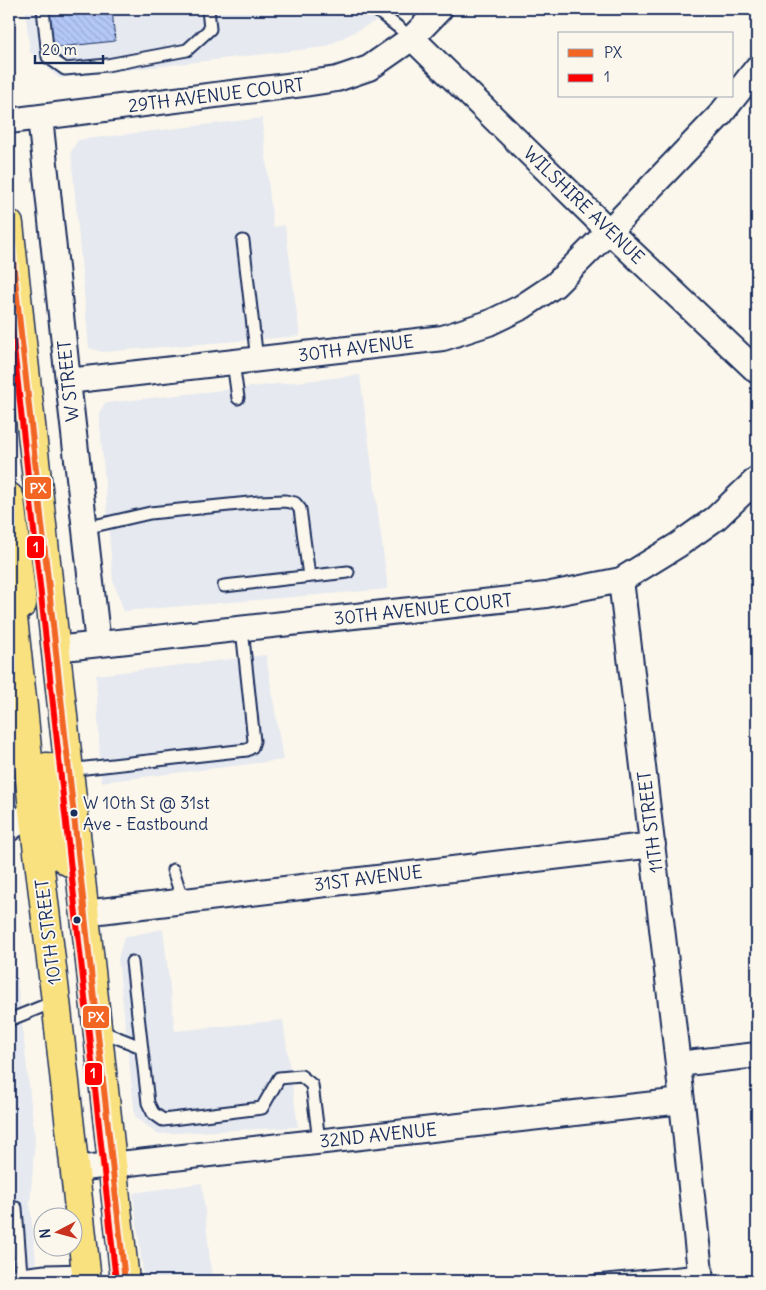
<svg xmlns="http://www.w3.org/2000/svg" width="766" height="1290" viewBox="0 0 766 1290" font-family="Delius,sans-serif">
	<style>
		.built { fill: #e6e9f0 }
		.building { fill: url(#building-back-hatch); stroke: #1b2f5e }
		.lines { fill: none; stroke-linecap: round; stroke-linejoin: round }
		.lane-casing { stroke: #1b2f5e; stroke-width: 15 }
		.street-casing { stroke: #1b2f5e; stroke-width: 28 }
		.primary-casing { stroke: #1b2f5e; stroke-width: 31 }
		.lane { stroke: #fbf7ec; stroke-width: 11 }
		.street { stroke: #fbf7ec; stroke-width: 24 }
		.primary { stroke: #fae180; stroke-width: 28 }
		.bus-1-casing { stroke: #fbf7ec; stroke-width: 10 }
		.bus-2-casing { stroke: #fbf7ec; stroke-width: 10 }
		.bus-1 { stroke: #f26522; stroke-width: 6 }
		.bus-2 { stroke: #f00; stroke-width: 6 }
		.bus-dot { fill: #1b2f5e; stroke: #fbf7ec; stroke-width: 2 }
		.labels { text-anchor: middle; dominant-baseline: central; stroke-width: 4; stroke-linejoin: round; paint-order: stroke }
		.bus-label { font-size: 17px; fill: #1b2f5e; stroke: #fbf7ec; text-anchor: start }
		.street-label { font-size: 18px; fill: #1b2f5e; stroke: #fbf7ec }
		.line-badge { stroke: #fbf7ec; stroke-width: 2 }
		.badge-label { font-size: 14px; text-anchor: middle; font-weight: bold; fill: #fff }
	</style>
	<defs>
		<pattern id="building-back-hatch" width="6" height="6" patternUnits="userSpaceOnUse" patternTransform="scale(1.25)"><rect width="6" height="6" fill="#b4c8f8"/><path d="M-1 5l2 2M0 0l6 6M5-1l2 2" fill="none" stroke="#9aacd7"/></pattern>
	</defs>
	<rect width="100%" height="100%" fill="#fbf7ec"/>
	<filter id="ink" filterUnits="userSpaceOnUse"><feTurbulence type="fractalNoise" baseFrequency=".02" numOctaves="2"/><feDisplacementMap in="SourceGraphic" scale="10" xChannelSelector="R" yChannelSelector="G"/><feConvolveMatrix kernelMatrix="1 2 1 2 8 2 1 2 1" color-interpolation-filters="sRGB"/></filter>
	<g filter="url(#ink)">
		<path class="built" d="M25,9H399L325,47L59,78L30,52Z
			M262,118L273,227L285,225L300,336L102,352L89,348L71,152L78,140Z
			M360,375L388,589L124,611L113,581L99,413L105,403Z
			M266,655L283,760L101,782L96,675Z
			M9,907L35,1140L30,1204L38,1281H9Z
			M163,929L175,1031L283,1020L298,1127L157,1134L135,1116L118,959L124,937Z
			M202,1183L212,1281H144L133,1193Z"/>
		<path class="building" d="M45,9H112L115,41L50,48Z"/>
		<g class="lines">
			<g class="lane-casing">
				<path id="lane" d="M43,9L48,57L65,69L107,65L187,50L210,29L208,9
					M375,9L412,38
					M243,241L257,360
					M233,362L238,398
					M85,528L150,513L259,502L285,501L295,503L300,509L309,576
					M224,586L348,572
					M68,770L247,750L252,747L254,741L242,629
					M173,870L183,901
					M132,962L148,1103L153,1113L163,1120L262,1108L279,1078L301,1076L312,1085L319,1141
					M9,1020L56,1001
					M98,1030L141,1047
					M16,1208L21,1274L45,1271L86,1270
					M596,1281L700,1271"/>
			</g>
			<g class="street-casing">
				<path id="street" d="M412,38L609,231L757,371
					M40,117L68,381L98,644
					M9,121L303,84L337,79L369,68L412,38L440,9
					M68,381L443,338L489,323L522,307L555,285L609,231L720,115L757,68
					M621,580L678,1064L701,1281
					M55,649L546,595L621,580L678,545L716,518L757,479
					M9,829L33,811
					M84,913L653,845
					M678,1064L757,1055
					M75,1169L682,1101"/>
			</g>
			<g class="primary-casing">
				<path id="primary" d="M9,224L125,1281
					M9,497L10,499L22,604
					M9,582L23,707L33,811L56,1001L87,1281
					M47,767L52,810L60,855L69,862"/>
			</g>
			<use href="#lane" class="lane"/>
			<use href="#street" class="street"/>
			<use href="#primary" class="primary"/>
			<g class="bus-1-casing">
				<path id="bus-1" d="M9,224L125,1281"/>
			</g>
			<g class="bus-2-casing">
				<path id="bus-2" d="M9,302L116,1281"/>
			</g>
			<use href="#bus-1" class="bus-1"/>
			<use href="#bus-2" class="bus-2"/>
		</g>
	</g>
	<g class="bus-dot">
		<circle cx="74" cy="813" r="4.5"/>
		<circle cx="77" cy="920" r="4.5"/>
	</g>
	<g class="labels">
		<g class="bus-label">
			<text x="83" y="803">W 10th St @ 31st<tspan x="83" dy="21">Ave - Eastbound</tspan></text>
		</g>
		<g class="street-label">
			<text transform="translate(216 95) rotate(-7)">29TH AVENUE COURT</text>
			<text transform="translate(584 205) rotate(44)">WILSHIRE AVENUE</text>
			<text transform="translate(356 348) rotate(-7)">30TH AVENUE</text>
			<text transform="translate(68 381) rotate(-96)">W STREET</text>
			<text transform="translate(423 609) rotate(-6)">30TH AVENUE COURT</text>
			<text transform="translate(650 822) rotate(-97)">11TH STREET</text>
			<text transform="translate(368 878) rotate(-7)">31ST AVENUE</text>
			<text transform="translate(48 932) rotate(-97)">10TH STREET</text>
			<text transform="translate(378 1135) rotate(-6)">32ND AVENUE</text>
		</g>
	</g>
	<g class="line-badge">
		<rect x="24" y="476" width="28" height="24" rx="5" fill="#f26522"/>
		<rect x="26" y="535" width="19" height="24" rx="5" fill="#f00"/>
		<rect x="82" y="1005" width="28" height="24" rx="5" fill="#f26522"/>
		<rect x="84" y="1062" width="19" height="24" rx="5" fill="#f00"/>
	</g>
	<g class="badge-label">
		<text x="38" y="493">PX</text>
		<text x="36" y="552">1</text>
		<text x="96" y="1022">PX</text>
		<text x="93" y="1078">1</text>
	</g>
	<rect width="766" height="1290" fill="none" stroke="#fbf7ec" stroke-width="30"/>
	<rect x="15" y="15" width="736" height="1260" fill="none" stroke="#1b2f5e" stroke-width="2" filter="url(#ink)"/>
	<rect x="558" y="32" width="175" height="65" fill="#fbf7ec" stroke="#a1a7b3"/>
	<rect x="568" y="49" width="25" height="8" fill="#f26522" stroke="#a1a7b3"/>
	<text x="604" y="58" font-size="15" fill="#1b2f5e">PX</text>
	<rect x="568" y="74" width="25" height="8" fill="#ff0000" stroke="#a1a7b3"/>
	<text x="604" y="82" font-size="15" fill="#1b2f5e">1</text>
	<g transform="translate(58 1232) rotate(264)"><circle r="24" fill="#fbf7ec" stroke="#a1a7b3"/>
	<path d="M0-4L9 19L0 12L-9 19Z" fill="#c8321e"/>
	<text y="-8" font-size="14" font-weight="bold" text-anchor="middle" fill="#1b2f5e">N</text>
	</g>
	<path d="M35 55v8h68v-8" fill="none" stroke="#1b2f5e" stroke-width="2.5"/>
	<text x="42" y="55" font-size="15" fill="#1b2f5e" stroke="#fbf7ec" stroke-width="4" paint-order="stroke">20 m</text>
</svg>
